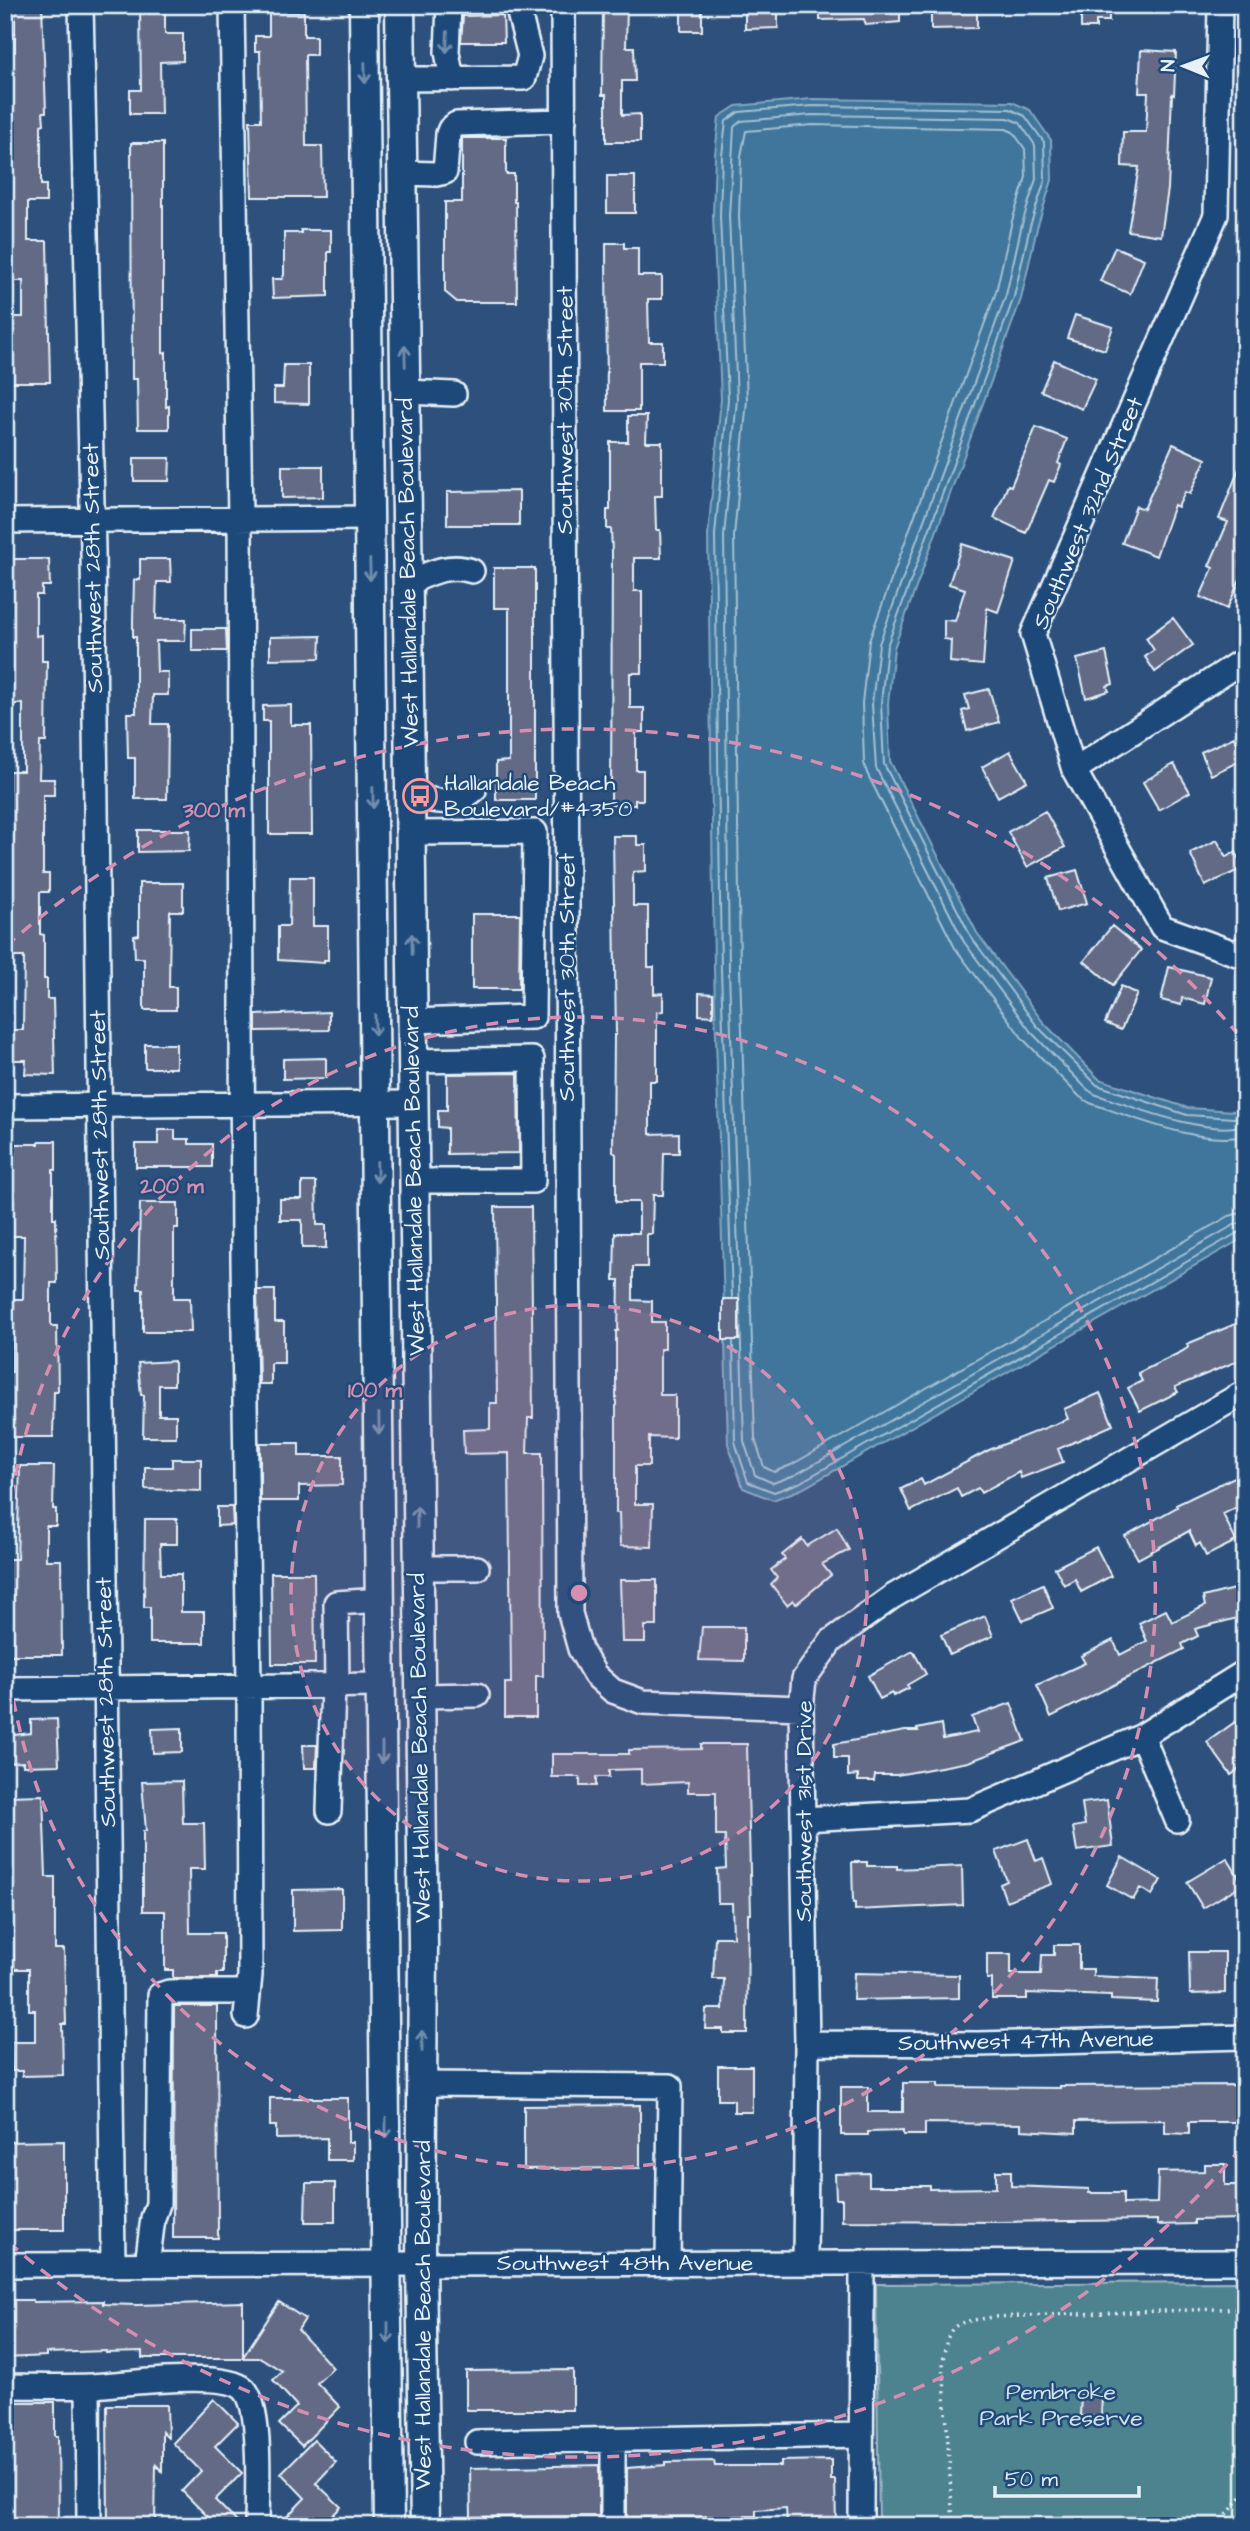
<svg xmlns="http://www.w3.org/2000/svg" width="1250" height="2531" viewBox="0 0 1250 2531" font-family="'Architects Daughter',sans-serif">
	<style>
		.green { fill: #4e828f; stroke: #9bbac4; stroke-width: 2 }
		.water { fill: #3f769c; stroke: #83a7c1; stroke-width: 2 }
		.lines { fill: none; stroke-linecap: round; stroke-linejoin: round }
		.shore { stroke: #a4c0d3; stroke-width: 2 }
		.building { fill: #636b86; stroke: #e8f1f8; stroke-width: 2 }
		.minor-casing { stroke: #e8f1f8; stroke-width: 28 }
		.major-casing { stroke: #e8f1f8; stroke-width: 33 }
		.path { stroke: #e8f1f8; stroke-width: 3.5; stroke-dasharray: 2 5; stroke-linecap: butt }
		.minor { stroke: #1f4a7a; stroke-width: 23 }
		.major { stroke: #1f4a7a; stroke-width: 28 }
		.oneway { stroke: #6f8dac }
		.ring { fill: none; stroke: #d78fb1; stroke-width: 3.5; stroke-dasharray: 12 9 }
		.labels { text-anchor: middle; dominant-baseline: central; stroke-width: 5; stroke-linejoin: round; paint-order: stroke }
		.street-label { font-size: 23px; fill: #e8f1f8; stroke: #1f4a7a }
		.poi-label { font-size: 23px; fill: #e8f1f8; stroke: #1f4a7a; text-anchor: start }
		.park-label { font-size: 23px; fill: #d1e0e8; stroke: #1f4a7a }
		.centre { fill: #d78fb1; stroke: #1f4a7a; stroke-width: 3.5 }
		.ring-label { font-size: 21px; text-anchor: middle; font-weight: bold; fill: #d78fb1; stroke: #1f4a7a; stroke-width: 5; stroke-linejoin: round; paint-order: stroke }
	</style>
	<rect width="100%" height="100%" fill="#2d517c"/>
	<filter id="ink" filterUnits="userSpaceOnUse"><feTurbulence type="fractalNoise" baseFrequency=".0143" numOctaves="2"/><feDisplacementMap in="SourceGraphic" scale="14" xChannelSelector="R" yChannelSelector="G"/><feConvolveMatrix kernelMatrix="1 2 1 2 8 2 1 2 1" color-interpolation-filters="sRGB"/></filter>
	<g filter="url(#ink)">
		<path class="green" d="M1245,2282V2526H879L876,2284Z"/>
		<path class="water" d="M812,99L1012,102L1030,110L1051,140L1052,180L1037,228L1021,299L894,648L888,704L890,761L977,933L1043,1022L1099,1079L1188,1108L1234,1111L1245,1106V1237L802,1489L773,1500L743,1488L728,1444L714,970L708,535L721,399L713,216L715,155L719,117L736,106Z"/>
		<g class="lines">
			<path class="shore" d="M1245,1124C1213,1139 1128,1105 1094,1094L1087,1089L1031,1032L964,942L876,768L872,704L879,644L1006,295L1022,224L1036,179L1035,145L1020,123L1008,118L812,115L741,121L734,127L729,216L737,399L724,536L729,970L744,1441L755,1475L773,1483L795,1475L1234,1225L1245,1222
				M1245,1135C1206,1148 1129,1116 1090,1103L1080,1097L1023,1039L955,948L867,773L864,763L862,703L869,641L996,292L1012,221L1026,177L1025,149L1013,132L1006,129L812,125L746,131L741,156L739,216L747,400L734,536L740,969L755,1439L764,1467L774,1472L791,1465L1229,1216L1245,1212
				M732,1297L721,970L715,535L728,399L720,216L722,155L726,121L739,112L812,106L1010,109L1025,116L1044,142L1045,180L1030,226L1014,297L887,646L881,704L884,764L971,937L1037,1026L1097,1085L1187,1115L1234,1118L1245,1114
				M733,1342L735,1442L748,1482L774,1492L799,1483L1239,1232L1245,1231"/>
		</g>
		<path class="building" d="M15,5H42L46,112H43L44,124L41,125V185H46V202H28V241H47L50,382H5V344H9V317H23V281H5V135H7L6,52H15Z
			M140,5H165V34H183V61L160,62L161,114H130V90H141Z
			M603,5H627L626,47H634L635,81H622V115L640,114V142H606V95H602Z
			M681,5H702V31H681Z
			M745,5H778V28L745,29Z
			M820,5H900V22L866,25L864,19L820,20Z
			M931,5H977V28L931,29Z
			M1081,5H1109V21H1096V28H1081Z
			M269,12H304V36H316V55H305L306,146H322L323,197H252L250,121H261L260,51H255V36H269Z
			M503,15L504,42H461L463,16Z
			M1141,50L1176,52L1174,95L1172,94L1168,189L1161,236L1128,231L1139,167L1122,166L1123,132H1146L1148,93H1139Z
			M462,138H506V174H514V202H516L517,302H457L445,292V202H462Z
			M131,143H163V353L166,352V407L169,406V429H138L137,379H132Z
			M607,176H635V213H607Z
			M301,230H331V252H328V296L273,298L272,279H282L284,275V233H301Z
			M606,243H624V248H638V276H662V299H648L649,342H663V362H639V411H607Z
			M1115,247L1144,259L1130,294L1100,281Z
			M1075,315L1113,327L1105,350L1067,338Z
			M1054,360L1096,379L1082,409L1041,391Z
			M284,365H309V404L274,403V388H283Z
			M628,416H647L646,442H662V496H655L656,530H660L661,558H634V591H642V673H630V708H644V732H636V770H643V800H635V805H611L612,553L611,529H607V510H610V442H628Z
			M1036,427L1067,439L1058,463L1061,465L1054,482L1049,480L1026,533L994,518L1008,485L1011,486Z
			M1173,444L1206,459L1190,494L1185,492L1178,507L1174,505L1156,556L1122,543L1136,506L1144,509Z
			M1244,456L1245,568L1227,609L1200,597L1213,568L1209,566L1228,522L1219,519Z
			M134,458H170L169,481H134Z
			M282,466H323V497L282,498Z
			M519,491V525H447V492Z
			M962,544L1015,561L998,612L987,608L983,665L950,662L951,640L944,639V620L955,621L965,589L949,584Z
			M5,559H49L50,586H42V595H36V636L42,635V661H47L46,742H40L39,779H54V795H43V874H49V892H40V934L44,935V979H47V999H53L55,1075L25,1074L26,1060H5V1030H23L24,957H5V829H9V771H23V704H10V693H5Z
			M140,559H170L171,582H157L156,619H186L185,641H156L157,672H168V695H153L152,724H168L167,799H135V758H128L127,713H136V637H133V620L134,580H140Z
			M494,568H535V800H496V762L509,761V608H494Z
			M1173,618L1193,645L1155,672L1145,657L1154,650L1146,638Z
			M192,629H226L227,651H192Z
			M321,636L320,658L270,659V637Z
			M1106,652L1113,684L1107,686L1109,691L1086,698L1077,659Z
			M989,689L999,722L967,731L962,711L969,709L965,695Z
			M291,705V725H311L312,834H269V721H263V706Z
			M1234,737L1244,759L1211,775L1201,752Z
			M1010,751L1027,781L998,797L982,767Z
			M1174,764L1190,792L1159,810L1143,782Z
			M1045,811L1065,847L1027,867L1008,832Z
			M138,830H190L189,851L138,852Z
			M613,836H637V845H646V871L633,872V906H648V967H654V994L663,993V1011L657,1012V1081H650V1134L679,1133V1153H664L663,1195H653L652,1234H647V1267H633V1300L652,1301V1322H665V1349H660V1395H675V1438L649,1437V1466H635V1504H653L652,1547L620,1546L619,1513H616V1331H618L619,1280H614L615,1233H639V1202H616V1154L613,1152L614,1035H616Z
			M1217,840L1226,857L1236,852L1243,868L1205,886L1190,853Z
			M1077,870L1087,903L1058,911L1048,878Z
			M290,877H313V926H328V960H324V963L278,960V926H289Z
			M139,883H183V911H170L169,987H176V1010H144V958H135L134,936L139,935Z
			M472,914H520L519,989H472Z
			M1112,926L1141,950L1113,985L1084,961Z
			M1169,967L1211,977L1205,1004L1182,998L1181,1005L1161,1000Z
			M1121,986L1137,994L1121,1030L1105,1023Z
			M699,993L713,994V1016L699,1015Z
			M329,1012V1030L256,1031V1015Z
			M145,1044H176V1068H145Z
			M326,1058V1078L283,1079V1059Z
			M518,1073L519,1153L447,1154V1128L438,1127V1110H447V1074Z
			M158,1130H175V1139H189V1144H212V1167H136V1144H158Z
			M39,1141H56V1170H53V1218H56L57,1283H51V1326H57L58,1391H54L53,1437H5V1372H12V1341H5L7,1299H23L24,1236H5V1192H10L11,1144H39Z
			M302,1182H316L317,1225H326V1248H302V1220H280V1199H302Z
			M140,1203H178V1228H174V1298H190L191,1332H143V1289H138Z
			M495,1207H531L533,1418H528L527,1453H542L543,1676H536V1717H505V1683H511L509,1453L464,1454L463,1430L490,1429V1403H497Z
			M257,1290H275V1322H284V1363H271V1384H259Z
			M723,1299H739V1340H723Z
			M1245,1320V1358L1175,1387L1178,1392L1140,1411L1128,1388L1142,1381L1138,1373L1181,1352L1189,1347L1187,1344Z
			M174,1361V1385H159V1415H176V1437H143L144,1395H141L138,1363Z
			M1100,1393L1113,1425L1058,1449L1063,1462L1021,1478L1019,1472L981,1493L978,1488L961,1497L957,1488L911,1511L901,1489L921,1479L924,1485L989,1450L1068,1419L1064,1409Z
			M260,1443H299V1456H342V1485L299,1486V1501H260Z
			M172,1459H201V1491L145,1489V1467H172Z
			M20,1466H54L53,1509H56V1526H46V1560H61L62,1655H5V1559H17Z
			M1245,1472V1503L1223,1514L1236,1541L1206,1556L1200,1543L1196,1546L1189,1531L1138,1559L1125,1536L1177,1507L1176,1505Z
			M217,1507H232L233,1525L217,1526Z
			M145,1519H177V1544H160L161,1574H181V1612H204V1643H150V1607H144Z
			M837,1528L849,1550L822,1564L831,1575L796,1604L793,1600L787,1605L771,1584L777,1578L771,1570L785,1559L782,1555L802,1539L807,1546Z
			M1096,1547L1111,1576L1081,1592L1075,1579L1064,1585L1055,1568Z
			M271,1573H314L315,1664H272Z
			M620,1580H657V1626H645V1642H622Z
			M1043,1584L1053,1608L1023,1621L1012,1598Z
			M1245,1586V1616L1195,1629L1198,1636L1182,1644L1184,1649L1051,1717L1037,1685L1085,1663L1081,1656L1113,1640L1120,1655L1147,1641L1139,1623L1166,1610L1172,1622L1205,1606L1203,1597Z
			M985,1616L993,1636L950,1655L941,1635Z
			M702,1627H744V1661L699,1660Z
			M913,1651L926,1674L907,1685L909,1688L893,1696L892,1693L880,1699L868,1676Z
			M1011,1703L1025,1741L968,1762L897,1775H875L874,1781H858V1775L848,1776V1758H834V1744L905,1731H918L917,1729L941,1724L943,1739L977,1732L972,1717Z
			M57,1719L59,1765L23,1766V1762L5,1763V1736L31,1733V1720Z
			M1235,1722L1245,1736V1765L1231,1775L1207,1742Z
			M182,1728V1752L153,1753L152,1729Z
			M701,1744H747L751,1914H748L747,2033H723V2029H705L706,2009H723L724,1979H713L715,1937H733L732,1903H718L717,1869L726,1868L725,1836H716V1792H688V1782L641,1784V1769L609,1770V1777H596V1786H580V1777H552V1754H629V1750L701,1749Z
			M303,1745H317L316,1768H304Z
			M182,1781L183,1823H204L205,1869H189L190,1933H223V1973H217V1978H173V1970H165V1911H143V1831H146L142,1782Z
			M43,1795L46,1877H55V1949H64L66,2024H62L63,2075L22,2076V2071H12L11,2042H35V2010H29V1969H14L13,1921H5V1796Z
			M1107,1800L1113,1846L1077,1851L1073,1827L1085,1825L1082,1803Z
			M1028,1839L1036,1861L1043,1858L1052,1884L1006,1901L1000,1884L1007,1881L996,1851Z
			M1122,1857L1161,1880L1152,1895L1140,1888L1133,1900L1107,1885Z
			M1227,1858L1243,1884L1203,1908L1187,1882Z
			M852,1862H867V1866H897V1869L962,1866L963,1905L855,1910V1903H853Z
			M342,1889V1930L293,1931V1890Z
			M1054,1945H1079V1969H1093V1976L1158,1979L1157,2002L1111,2000V1996L1027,1993V1999H992V1979H987V1954H1011V1974H1041L1042,1955H1054Z
			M1189,1952H1225V1993L1190,1994Z
			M854,1973L959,1975V1998L853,2000Z
			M174,2006H217L218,2238H173Z
			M718,2066H752V2112H734V2100H718Z
			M903,2083H938V2087L1060,2088V2086L1245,2085V2122H1189V2134L1165,2133V2120L1076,2121V2133L1021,2130V2124L925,2123V2135H903V2131L868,2132V2135H841V2087H868V2112H903Z
			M270,2098H348V2142H353V2160H327V2138L276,2139V2126H270Z
			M640,2105V2168L524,2169V2106Z
			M64,2141V2230H7L5,2142Z
			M1205,2164H1225V2185H1241V2219L1194,2220V2224L1157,2225V2220L996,2222L842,2221V2199H836L835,2174L869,2173V2186H930V2189L996,2188V2171H1011V2186L1089,2189V2193H1123V2204L1157,2203L1158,2172L1205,2171Z
			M306,2183H335V2222H305Z
			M5,2300H33V2302L103,2301V2304L137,2305L243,2302V2357L279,2302L305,2319L298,2330L333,2368L317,2383L340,2407L302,2446L279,2424L297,2406L273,2380L282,2371L261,2358H142V2352L106,2353V2351L46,2353V2356L5,2358Z
			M573,2370V2410H466V2371Z
			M1081,2395L1102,2396L1101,2417L1080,2416Z
			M214,2399L238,2423L215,2446L242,2473L215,2500L241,2526H217L182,2491L201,2471L173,2443Z
			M5,2402H55V2436H58L59,2526H5Z
			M107,2405H167L168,2438L162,2432V2471L156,2465L155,2526H108Z
			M314,2440L336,2462L316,2483L341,2507L322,2526H278L305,2498L281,2473Z
			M831,2460V2480H835L836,2526H787L786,2508L756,2510V2516L627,2517V2468L666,2465V2462L714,2461L715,2466H781V2461Z
			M599,2465V2516L471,2517L470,2468Z"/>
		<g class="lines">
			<g class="minor-casing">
				<path id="minor" d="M81,5L93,550L113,2264
					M232,5L240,519L243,1260L249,1686L250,1975L246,2016
					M449,5L447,52L452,79
					M563,5L570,1613L580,1649L595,1675L613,1691L643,1702L801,1708
					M1220,5L1216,215L1033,634L1074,770L1162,927L1237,954L1245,947
					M401,79L524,78L530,56L517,5
					M402,173L436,174L445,172L448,134L450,129L456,124L564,121
					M406,392L454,394
					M5,521L369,518
					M408,583C430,573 449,563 472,571
					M1074,770L1245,659
					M410,795C435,801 453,808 474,790
					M411,833L535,832L533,1017L412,1021
					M413,1061L532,1059L533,1181H414
					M5,1106L414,1103
					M417,1568H477
					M337,1685L336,1603L381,1600
					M5,1689L382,1685
					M419,1696L477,1695
					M1142,1736L1177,1820
					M329,1811L333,1686
					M803,1819L970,1810L1142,1736L1245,1672
					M807,2043L978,2044L1245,2037
					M422,2084L670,2086L668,2263
					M805,2262L807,2043L801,1708L804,1679L831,1641L892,1597L1245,1392
					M5,2265L1245,2262
					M147,2265L153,2218L158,2204L160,1995L169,1992H248
					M5,2386C34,2386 63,2387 91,2386C121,2384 224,2370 244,2389C263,2408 257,2497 257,2526
					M88,2386L89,2526
					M613,2440V2526
					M477,2442L861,2435
					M861,2526L862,2262"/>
			</g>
			<g class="major-casing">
				<path id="major" d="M364,5L389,2526
					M400,5L407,519L423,1945L421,2263L425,2526"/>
			</g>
			<path class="path" d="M953,2526L943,2362C948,2320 955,2323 994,2317L1245,2308
				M1218,2526L1245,2492"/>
			<use href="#minor" class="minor"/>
			<use href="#major" class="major"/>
		</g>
		<defs><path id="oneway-shaft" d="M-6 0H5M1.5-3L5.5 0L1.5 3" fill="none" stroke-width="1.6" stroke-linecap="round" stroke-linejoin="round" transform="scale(1.75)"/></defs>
		<g class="oneway">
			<use href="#oneway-shaft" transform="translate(447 42) rotate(92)"/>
			<use href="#oneway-shaft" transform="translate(365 73) rotate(89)"/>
			<use href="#oneway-shaft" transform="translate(405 356) rotate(-91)"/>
			<use href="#oneway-shaft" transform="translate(370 570) rotate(89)"/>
			<use href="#oneway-shaft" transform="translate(373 798) rotate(89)"/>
			<use href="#oneway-shaft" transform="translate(412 944) rotate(-91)"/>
			<use href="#oneway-shaft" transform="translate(375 1025) rotate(89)"/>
			<use href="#oneway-shaft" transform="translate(377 1172) rotate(89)"/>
			<use href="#oneway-shaft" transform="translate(379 1424) rotate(89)"/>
			<use href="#oneway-shaft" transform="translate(417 1517) rotate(-90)"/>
			<use href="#oneway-shaft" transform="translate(382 1753) rotate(90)"/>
			<use href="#oneway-shaft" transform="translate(422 2041) rotate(-90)"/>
			<use href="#oneway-shaft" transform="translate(386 2128) rotate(90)"/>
			<use href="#oneway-shaft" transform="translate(388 2333) rotate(90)"/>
		</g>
	</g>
	<circle cx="579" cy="1593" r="288" fill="#d78fb1" fill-opacity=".12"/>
	<g class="ring">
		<circle cx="579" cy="1593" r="288"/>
		<path d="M6 1538A576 576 0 1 1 6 1648"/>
		<path d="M1241 2148A864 864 0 0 1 6 2240M6 946A864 864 0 0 1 1241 1038"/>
	</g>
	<defs>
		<g id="bus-ring" transform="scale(1.75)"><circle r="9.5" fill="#1f4a7a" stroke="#ff9aa2" stroke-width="1.5"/><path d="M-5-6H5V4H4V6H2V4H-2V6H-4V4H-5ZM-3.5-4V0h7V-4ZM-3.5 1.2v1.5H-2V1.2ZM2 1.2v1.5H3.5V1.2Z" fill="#ff9aa2"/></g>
	</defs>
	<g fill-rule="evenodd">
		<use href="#bus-ring" x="420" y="796"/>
	</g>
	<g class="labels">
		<g class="street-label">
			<text transform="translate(565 410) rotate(-90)">Southwest 30th Street</text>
			<text transform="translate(1088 513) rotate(-67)">Southwest 32nd Street</text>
			<text transform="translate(93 568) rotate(-91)">Southwest 28th Street</text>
			<text transform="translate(408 573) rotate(-91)">West Hallandale Beach Boulevard</text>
			<text transform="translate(567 977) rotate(-90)">Southwest 30th Street</text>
			<text transform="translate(100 1135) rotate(-91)">Southwest 28th Street</text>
			<text transform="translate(414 1181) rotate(-91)">West Hallandale Beach Boulevard</text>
			<text transform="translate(106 1702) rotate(-91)">Southwest 28th Street</text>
			<text transform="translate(420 1748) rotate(-91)">West Hallandale Beach Boulevard</text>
			<text transform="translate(804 1811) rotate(-90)">Southwest 31st Drive</text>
			<text transform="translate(1026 2041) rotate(-1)">Southwest 47th Avenue</text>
			<text x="625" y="2263">Southwest 48th Avenue</text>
			<text transform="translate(423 2315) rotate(-90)">West Hallandale Beach Boulevard</text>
		</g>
		<g class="poi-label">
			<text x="444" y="783">Hallandale Beach<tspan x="444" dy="26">Boulevard/#4350</tspan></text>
		</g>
		<g class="park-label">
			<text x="1061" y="2392">Pembroke<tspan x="1061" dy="26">Park Preserve</tspan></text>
		</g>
	</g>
	<circle cx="579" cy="1593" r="10" class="centre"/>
	<g class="ring-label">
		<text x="214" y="817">300 m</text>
		<text x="172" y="1193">200 m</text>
		<text x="375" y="1397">100 m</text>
	</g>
	<rect width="1250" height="2531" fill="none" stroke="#1f4a7a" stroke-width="28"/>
	<rect x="14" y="14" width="1222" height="2503" fill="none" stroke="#e8f1f8" stroke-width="2.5" filter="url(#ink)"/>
	<g transform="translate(1184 66) rotate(271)" stroke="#1f4a7a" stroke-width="5" paint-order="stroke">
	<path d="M0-5L12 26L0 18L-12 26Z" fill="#e8f1f8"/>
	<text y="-10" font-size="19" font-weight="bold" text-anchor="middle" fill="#e8f1f8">N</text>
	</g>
	<path d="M995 2486v10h144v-10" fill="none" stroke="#e8f1f8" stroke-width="3.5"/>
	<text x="1005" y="2486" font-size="21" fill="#e8f1f8" stroke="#1f4a7a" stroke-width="5" paint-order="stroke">50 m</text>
</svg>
